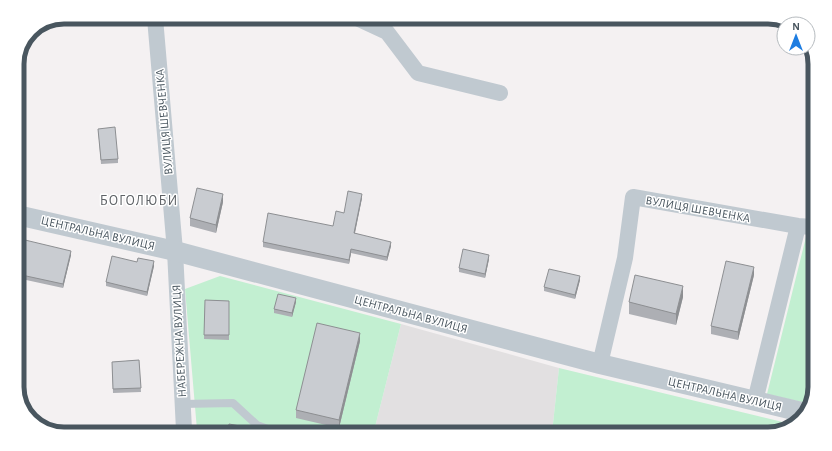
<svg xmlns="http://www.w3.org/2000/svg" width="832" height="451" viewBox="0 0 832 451" font-family="'Alegreya Sans',sans-serif">
	<style>
		.education { fill: #e2e0e1 }
		.green { fill: #c2efd1 }
		.lines { fill: none; stroke-linecap: round; stroke-linejoin: round }
		.service { stroke: #c0c9d0; stroke-width: 8 }
		.minor { stroke: #c0c9d0; stroke-width: 16 }
		.tertiary { stroke: #c0c9d0; stroke-width: 20 }
		.wall { fill: #adafb4 }
		.shaded-wall { fill: #8d8f92 }
		.building { fill: #c9ccd1; stroke: #8d8f92 }
		.labels { text-anchor: middle; dominant-baseline: central; stroke-width: 3; stroke-linejoin: round; paint-order: stroke }
		.street-label { font-size: 12px; fill: #49565f; stroke: #fff }
		.quarter-label { font-size: 14px; letter-spacing: 1px; fill: #5e6266; stroke: #fff }
		.rim { fill: none; stroke: #49565f; stroke-width: 5 }
	</style>
	<rect width="100%" height="100%" fill="#f4f1f2"/>
	<path class="education" d="M401,324L559,368L552,433L374,431Z"/>
	<path class="green" d="M807,233L812,234L810,404L767,394Z
		M220,276L401,324L374,431L197,430L185,289Z
		M559,368L795,425L768,434L552,433Z"/>
	<g class="lines">
		<path class="service" d="M182,404L233,403L257,425L273,431"/>
		<path class="minor" d="M155,18L175,251L184,430
			M359,19L387,32L418,73L500,93
			M600,364L625,258L633,197L798,226L813,227
			M755,401L798,226"/>
		<path class="tertiary" d="M17,215L175,251L600,364L806,413"/>
	</g>
	<path class="wall" d="M98,129L118,159V163L101,164Z
		M362,198L355,233L391,246L387,261L351,253L349,264L263,247V242L333,226Z
		M223,202L216,233L190,226V218Z
		M17,245L71,255L63,288L17,278Z
		M489,259L485,278L459,272V268Z
		M137,262L154,266L147,296L106,286V282Z
		M754,275L738,340L711,334V326Z
		M580,280L575,299L544,291V287Z
		M683,297L676,325L629,314V302Z
		M205,300L229,301V340L204,339Z
		M296,302L292,317L274,313V309Z
		M360,341L339,428L296,418V410Z
		M139,360L141,392L113,393L112,362Z"/>
	<path class="shaded-wall" d="M223,194V202L216,233V225Z
		M362,194V198L354,237V233Z
		M391,242V246L387,261V257Z
		M351,249V253L349,264V260Z
		M71,251V255L63,288V284Z
		M489,255V259L485,278V274Z
		M154,261V266L147,296V292Z
		M754,267V275L738,340V332Z
		M580,276V280L575,299V295Z
		M683,286V297L676,325V314Z
		M296,298V302L292,317V313Z
		M360,333V341L339,428V420Z"/>
	<path class="building" d="M17,115H19L17,135Z
		M115,127L118,159L101,160L98,129Z
		M197,188L223,194L216,225L190,218Z
		M348,191L362,194L354,233L391,242L387,257L351,249L349,260L263,242L268,213L333,226L336,211L344,213Z
		M25,240L71,251L63,284L17,274V245L24,247Z
		M463,249L489,255L485,274L459,268Z
		M112,256L137,262L138,258L154,261L147,292L106,282Z
		M726,261L754,267L738,332L711,326Z
		M549,269L580,276L575,295L544,287Z
		M635,275L683,286L676,314L629,302Z
		M278,294L296,298L292,313L274,309Z
		M205,300L229,301V335H204Z
		M317,323L360,333L339,420L296,410Z
		M139,360L141,388L113,389L112,362Z
		M229,424L251,428L250,430H228Z"/>
	<g class="labels">
		<g class="street-label">
			<text transform="translate(164 122) rotate(-95)">ВУЛИЦЯ ШЕВЧЕНКА</text>
			<text transform="translate(698 209) rotate(10)">ВУЛИЦЯ ШЕВЧЕНКА</text>
			<text transform="translate(98 233) rotate(13)">ЦЕНТРАЛЬНА ВУЛИЦЯ</text>
			<text transform="translate(411 314) rotate(15)">ЦЕНТРАЛЬНА ВУЛИЦЯ</text>
			<text transform="translate(179 341) rotate(-93)">НАБЕРЕЖНА ВУЛИЦЯ</text>
			<text transform="translate(725 394) rotate(13)">ЦЕНТРАЛЬНА ВУЛИЦЯ</text>
		</g>
		<g class="quarter-label">
			<text x="139" y="201">БОГОЛЮБИ</text>
		</g>
	</g>
	<path d="M0 0H832V451H0ZM64 24H768A40 40 0 0 1 808 64V387A40 40 0 0 1 768 427H64A40 40 0 0 1 24 387V64A40 40 0 0 1 64 24Z" fill="#fff" fill-rule="evenodd"/>
	<path class="rim" d="M64 24H768A40 40 0 0 1 808 64V387A40 40 0 0 1 768 427H64A40 40 0 0 1 24 387V64A40 40 0 0 1 64 24Z"/>
	<g transform="translate(796 36)"><circle r="19" fill="#ffffff" stroke="#b6bbbf"/>
	<path d="M0-3L7 15L0 10L-7 15Z" fill="#1e7de1"/>
	<text y="-6" font-size="11" font-weight="bold" text-anchor="middle" fill="#49565f">N</text>
	</g>
</svg>
